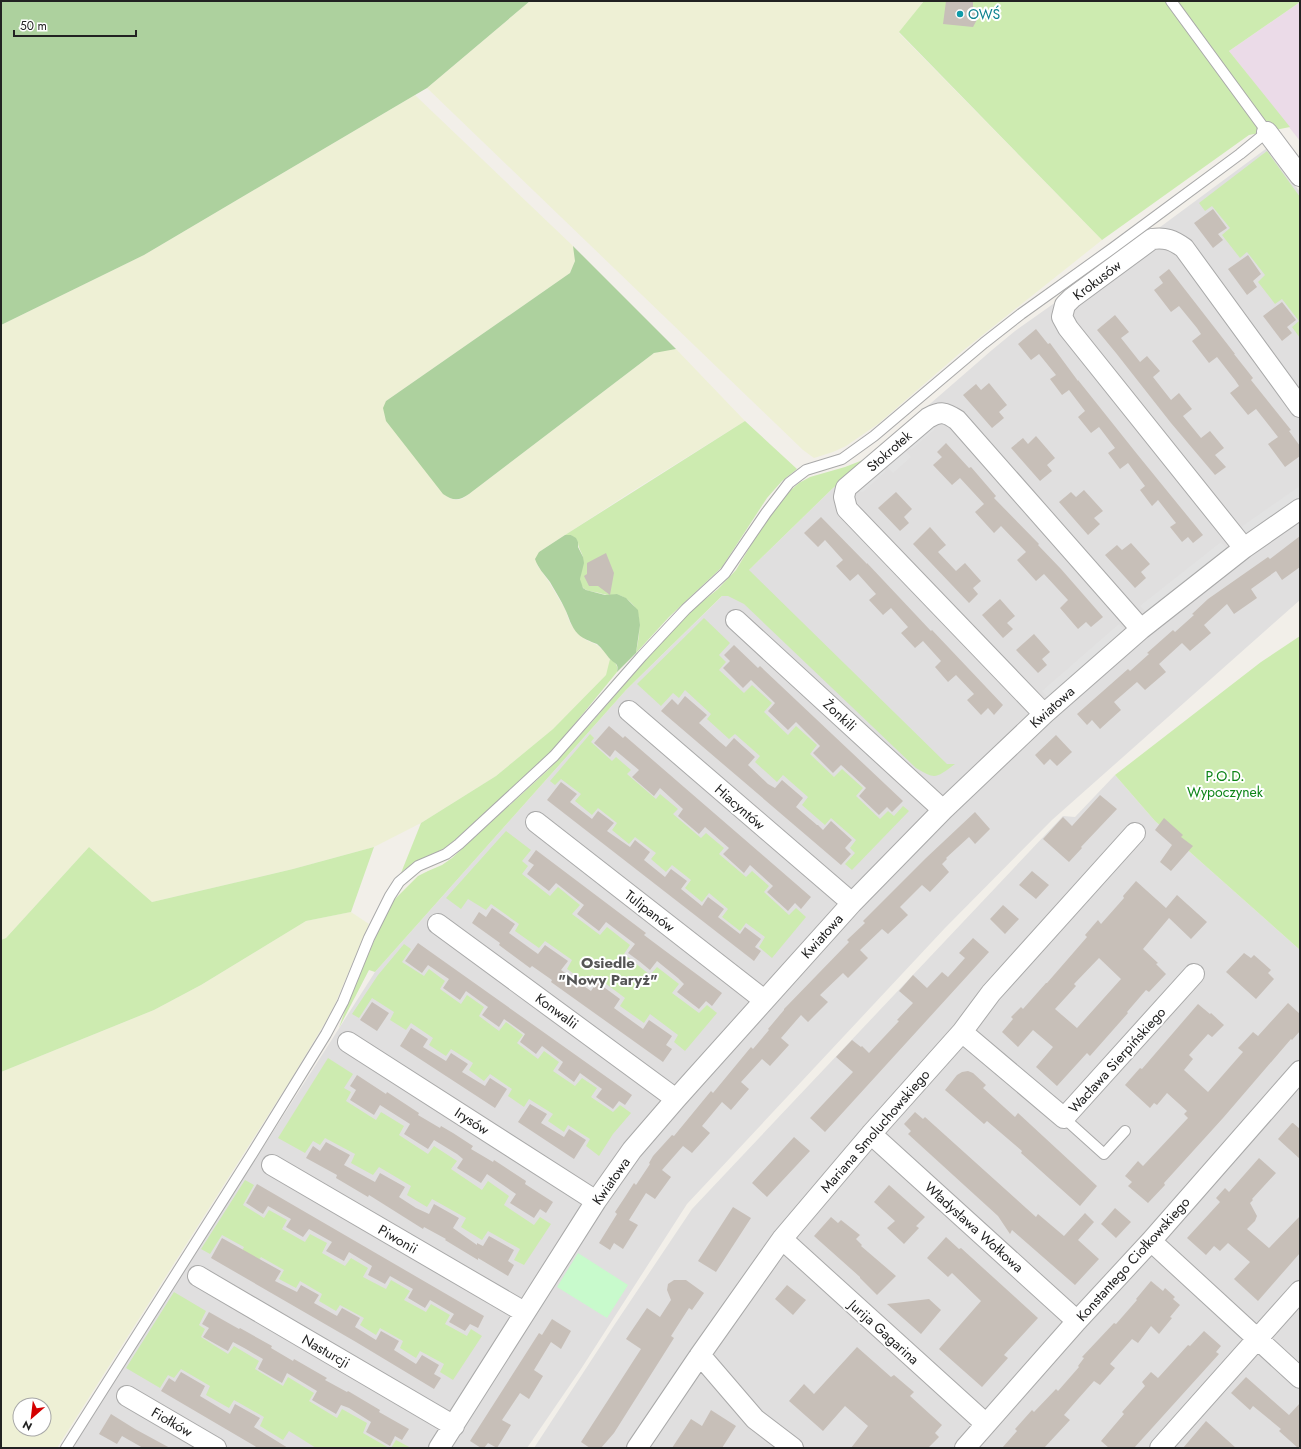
<svg xmlns="http://www.w3.org/2000/svg" width="1301" height="1449" viewBox="0 0 1301 1449" font-family="Jost,sans-serif">
	<style>
		.residential { fill: #e0dfdf }
		.industrial { fill: #ebdbe8 }
		.farmland { fill: #eef0d5; fill-rule: evenodd }
		.grass { fill: #cdebb0 }
		.forest { fill: #add19e }
		.park { fill: #c8facc }
		.parking { fill: #e2e2e2 }
		.building { fill: #c7bfb8; fill-rule: evenodd }
		.lines { fill: none; stroke-linecap: round; stroke-linejoin: round }
		.lane-casing { stroke: #a9a9a9; stroke-width: 12 }
		.street-casing { stroke: #a9a9a9; stroke-width: 22 }
		.lane { stroke: #fff; stroke-width: 10 }
		.street { stroke: #fff; stroke-width: 20 }
		.culture-dot { fill: #0f9aa8; stroke: #fff; stroke-width: 1.5 }
		.labels { text-anchor: middle; dominant-baseline: central; stroke-width: 4; stroke-linejoin: round; paint-order: stroke }
		.culture-label { font-size: 14px; fill: #0d838f; stroke: #fff; text-anchor: start }
		.street-label { font-size: 14px; fill: #222; stroke: #fff }
		.park-label { font-size: 14px; fill: #0c8416; stroke: #fff }
		.neighbourhood-label { font-size: 15px; font-weight: bold; fill: #555; stroke: #fff }
	</style>
	<rect width="100%" height="100%" fill="#f2efe9"/>
	<path class="residential" d="M1267,148L1300,192V600L1052,820L945,928L687,1204L581,1369L527,1448H71L375,972L626,690L832,489L992,350L1015,331L1121,256Z
		M1115,775L1155,821L1300,950V1448H534L613,1327L692,1209L1063,816L1075,817Z"/>
	<path class="industrial" d="M1300,2V141L1229,51Z"/>
	<path class="farmland" d="M530,1H924L899,33L1102,240L960,353L878,424L846,446L833,452L814,458L803,450L427,88Z
		M415,95L573,246L575,253V261L570,273L386,401L449,498L456,500L462,499L469,494L654,353L661,351L676,349L745,421L631,492L539,552L537,565L549,582L565,609L570,623L586,640L597,645L605,652L610,659L609,666L606,675L553,729L496,776L421,823L374,847L293,869L152,902L89,847L6,938L1,940V325L144,255Z
		M351,912L369,924L335,1004L326,1021L293,1076L57,1448H1V1072L154,1010L201,985L306,921ZM20,1405H44V1429H20Z"/>
	<path class="grass" d="M924,1H1300V2L1229,51L1290,127L1249,135L1102,240L899,32Z
		M1267,151L1300,197V338L1292,327L1299,321L1282,299L1275,304L1258,282L1265,275L1247,252L1240,258L1222,235L1230,228L1212,206L1205,211L1199,203Z
		M745,421L797,469L782,481L767,498L722,567L669,617L636,653C640,630 646,606 619,595C616,594 614,595 610,595C605,595 601,593 595,592C590,591 585,591 582,586C577,578 583,568 583,559C583,553 578,549 578,542L571,535H565Z
		M868,458L832,489L749,570L947,764H955C936,778 936,780 916,768L744,604L728,596H722L626,690L375,972L369,970L339,1028L349,998L388,909L393,901L418,876L428,871L442,865L452,858L548,770L592,722L681,619L718,589L736,570L760,530L783,498L791,490L799,483L810,477L845,467Z
		M704,618L730,643L719,655L726,662L719,670L744,693L752,685L772,703L764,712L788,735L796,726L817,745L810,754L834,777L842,769L863,788L856,796L880,819L888,811L894,816L903,806L909,811L852,870L845,864L855,853L850,848L856,840L831,818L825,825L802,805L808,797L783,775L777,782L755,762L760,756L735,734L729,739L707,719L711,714L685,690L679,698L673,693L661,706L637,684Z
		M1300,636V950L1155,821L1115,775L1261,662Z
		M610,659C616,663 618,665 617,672L550,754L506,796L448,846C430,857 417,858 401,873L421,823L496,776L553,729L606,675Z
		M590,734L594,738L591,742L612,761L616,757L631,770L627,774L656,799L660,794L678,809L673,814L701,838L706,833L724,848L719,854L746,877L752,871L769,886L764,892L789,915L796,908L806,917L772,958L759,947L765,937L746,923L740,931L722,917L728,909L709,893L702,902L685,888L691,880L672,865L666,872L651,859L656,853L635,837L629,844L612,830L617,823L598,808L592,815L575,801L581,794L561,779L555,785L550,781Z
		M506,831L531,850L522,861L528,866L522,874L550,896L558,887L580,905L572,914L600,935L607,927L630,945L624,954L650,975L657,967L679,984L672,993L699,1013L707,1005L717,1013L685,1051L674,1042L678,1035L650,1014L644,1023L620,1006L625,998L597,977L590,985L567,969L572,960L545,941L539,948L515,931L519,924L491,904L486,910L468,899L461,909L446,898Z
		M89,847L152,902L293,869L374,847L351,912L306,921L201,985L154,1010L1,1072V940L6,938Z
		M404,944L411,949L402,962L424,976L429,969L445,981L440,989L461,1004L467,995L484,1007L479,1016L499,1031L506,1022L523,1035L517,1043L538,1059L544,1051L559,1062L553,1071L575,1086L582,1078L597,1088L591,1097L613,1112L620,1105L631,1113L613,1134L599,1156L586,1146L590,1139L568,1125L564,1132L548,1121L553,1114L529,1099L524,1107L508,1096L512,1089L490,1074L484,1081L469,1070L473,1063L451,1049L446,1056L429,1045L433,1038L411,1023L406,1030L390,1020L394,1012L372,998L359,1018L352,1014L378,975Z
		M328,1058L353,1074L344,1088L351,1092L346,1101L376,1120L381,1112L404,1126L399,1135L428,1154L434,1146L457,1161L451,1169L482,1190L488,1181L509,1196L504,1205L534,1225L540,1217L551,1224L524,1265L514,1260L520,1249L488,1231L482,1240L461,1227L466,1218L432,1199L427,1207L407,1195L411,1186L379,1167L373,1175L351,1163L355,1154L325,1138L320,1145L313,1141L305,1153L278,1138Z
		M245,1180L254,1185L243,1205L264,1218L269,1210L287,1220L282,1229L305,1242L310,1234L327,1243L322,1253L345,1266L351,1258L368,1268L363,1277L386,1289L391,1280L410,1291L404,1300L426,1312L431,1304L450,1315L445,1324L467,1336L471,1329L482,1336L453,1380L440,1372L444,1364L420,1351L416,1358L400,1348L403,1341L380,1328L376,1335L360,1325L364,1318L340,1305L336,1311L319,1301L322,1294L300,1281L296,1288L279,1279L284,1270L261,1257L256,1264L240,1255L244,1247L222,1235L210,1254L201,1249Z
		M174,1292L206,1311L199,1325L205,1329L201,1337L228,1354L234,1346L259,1361L255,1369L283,1386L288,1377L314,1393L309,1401L337,1418L342,1409L367,1423L363,1433L389,1448H316L289,1431L283,1440L260,1426L264,1417L234,1400L229,1408L206,1395L210,1386L181,1369L174,1378L168,1375L160,1388L126,1368Z
		M396,1440L411,1448H391Z"/>
	<path class="forest" d="M1,1H530L427,88L415,95L144,255L1,325Z
		M573,246L676,349L654,353L469,494C459,501 453,501 443,494L386,421L383,408L386,401L570,273L575,261Z
		M565,535H571L576,538L578,542V547L583,557L584,563L580,579L583,588L586,590L605,595L617,594L626,598L638,610L640,625L636,653L617,672C619,662 615,665 609,658C605,653 602,648 597,644C590,641 583,639 578,634C571,627 569,617 565,609C561,600 555,591 550,582C544,574 538,568 535,559L539,552Z"/>
	<path class="park" d="M578,1253L628,1285L607,1318L557,1287Z"/>
	<path class="parking" d="M935,423L934,430L912,449L905,450L911,457L893,473L886,466L885,472L863,492L855,491Z
		M1300,486V501L1249,536L1241,527Z
		M1221,542L1228,551L1149,615L1140,606Z
		M1119,624L1127,633L1050,700L1042,691Z"/>
	<path class="building" d="M946,1H973V11L979,16L973,27L943,24Z
		M1213,209L1227,228L1218,234L1223,240L1213,248L1194,223Z
		M1248,255L1261,274L1253,281L1257,287L1247,295L1228,269Z
		M1169,269L1235,354H1234L1253,378L1251,380L1291,430L1289,431L1300,446V456L1285,467L1268,444L1278,437L1256,409L1248,415L1230,393L1239,386L1235,380L1217,357L1209,363L1192,341L1201,334L1197,328L1179,306L1171,312L1154,290L1163,283L1159,277Z
		M1282,302L1296,320L1287,327L1292,333L1282,341L1263,316Z
		M1115,315L1129,332L1121,338L1140,362L1147,356L1160,371L1153,377L1171,400L1179,393L1192,409L1183,416L1201,438L1210,431L1224,448L1215,455L1226,467L1215,475L1171,423L1116,353L1097,330Z
		M1036,329L1048,344L1050,343L1078,381V380L1137,454L1203,535L1193,543L1188,537L1182,542L1170,527L1176,523L1158,500L1152,506L1140,490L1145,486L1128,463L1120,469L1108,453L1115,448L1099,427L1091,433L1078,417L1085,411L1069,390L1062,395L1050,379L1056,375L1039,354L1031,360L1018,344Z
		M989,383L1007,405L999,412L1004,418L992,428L963,395L976,384L981,390Z
		M1036,436L1055,458L1047,465L1052,471L1040,481L1011,448L1023,438L1028,444Z
		M946,443L969,468L971,467L996,496L994,498L1039,544L1038,545L1061,569L1103,617L1091,627L1086,622L1078,629L1060,608L1068,600L1044,574L1036,581L1017,560L1026,552L1001,526L994,533L975,512L984,504L960,478L952,485L933,465L942,457L937,452Z
		M1084,490L1103,511L1094,518L1100,524L1088,535L1059,502L1071,492L1076,497Z
		M896,492L912,509L904,517L909,523L900,531L878,508Z
		M821,517L867,564V563L931,631L932,630L1003,705L994,715L988,708L981,715L967,700L974,694L956,675L948,682L935,667L941,661L923,641L915,648L901,633L908,627L891,608L883,615L869,600L876,594L858,574L850,581L836,566L843,560L825,540L818,547L804,533Z
		M930,527L946,545L938,552L956,571L965,563L981,581L973,588L978,594L969,603L913,544Z
		M1300,536V567L1282,580L1276,571L1251,589L1257,598L1234,614L1227,604L1204,625L1211,633L1190,651L1182,643L1159,664L1166,672L1145,690L1137,682L1114,702L1121,710L1100,729L1092,720L1087,725L1077,714L1128,669L1130,671L1149,654L1147,653L1173,630L1175,632L1194,615L1192,614L1208,599L1268,557L1270,559Z
		M1131,543L1150,564L1141,572L1146,578L1135,588L1105,555L1117,545L1122,550Z
		M606,553L614,573L610,595L598,586H589L584,576L587,574V563Z
		M1000,599L1015,616L1007,623L1013,629L1003,638L982,615Z
		M1034,634L1050,652L1042,659L1047,665L1038,673L1016,650Z
		M734,645L758,668L760,666L903,801L892,812L887,807L879,815L859,796L866,788L851,774L841,765L833,773L813,753L820,746L796,722L788,730L768,711L775,703L751,680L743,688L723,668L730,661L724,655Z
		M685,696L707,715L699,723L720,742L726,747L734,738L755,757L748,765L768,784L775,788L782,780L803,798L796,807L817,825H818L823,830L831,821L852,840L845,848L851,854L841,865L661,711L672,699L678,705Z
		M609,726L623,738L625,736L811,897L801,909L795,903L788,911L767,892L773,886L750,865L744,873L723,854L729,848L705,827L699,834L678,816L683,809L660,788L654,796L632,777L639,770L615,750L610,757L594,743Z
		M1056,735L1072,752L1057,766L1050,759L1044,765L1035,755Z
		M561,782L577,794L570,802L592,819L598,811L614,823L607,831L630,847L635,840L650,852L644,860L665,877L671,869L687,881L681,889L702,906L708,897L724,909L718,917L740,934L745,927L761,939L755,947L761,951L754,961L547,800Z
		M1100,795L1117,809L1081,847L1082,848L1069,862L1043,839L1063,817L1072,826Z
		M975,812L990,829L975,844L969,837L946,858L947,859L942,864L949,872L930,892L922,885L900,907L908,915L888,934L882,929L860,950L868,958L848,978L843,973L820,995L828,1002L808,1022L801,1015L781,1038L789,1045L770,1066L762,1059L741,1082L749,1089L731,1110L722,1102L702,1126L710,1133L692,1153L683,1146L662,1170L671,1177L655,1199L646,1193L629,1220L638,1225L623,1249L614,1243L610,1250L599,1243L617,1214L615,1212L625,1197L634,1183L636,1185L650,1164L649,1163L653,1156L672,1135L674,1136L711,1091L713,1093L751,1047L753,1049L769,1030L768,1029L784,1010V1009L849,942L847,940L865,923L863,921L926,858Z
		M1164,818L1183,835L1181,837L1193,846L1171,871L1160,862L1172,845L1155,830Z
		M536,850L646,933L644,935L664,950L722,993L712,1006L706,1001L699,1009L677,992L684,984L678,978L657,961L650,970L639,961L628,953L635,944L606,922L599,931L577,914L584,905L556,883L549,891L527,874L534,865L528,861Z
		M1032,871L1049,885L1036,899L1019,885Z
		M1136,881L1166,908L1177,895L1207,922L1191,939L1169,918L1143,949L1158,963L1156,964L1166,974L1149,992L1146,990L1127,1012L1128,1013L1090,1056L1087,1053L1057,1086L1036,1067L1053,1047L1033,1030L1018,1047L1002,1032L1013,1019L1011,1017L1021,1007L1023,1009L1046,983H1047L1087,937L1085,935L1098,920L1101,924L1124,898L1123,896ZM1099,958L1121,979L1077,1028L1055,1009L1076,986L1074,984Z
		M1003,905L1019,919L1005,934L990,919Z
		M492,908L515,924L509,933L531,949L538,954L545,945L568,961L561,970L591,991L597,982L620,999L614,1008L636,1024L643,1029L649,1020L672,1036L666,1045L672,1049L663,1062L551,982L552,980L532,966L530,968L499,945L500,943L472,923L479,912L486,917Z
		M973,938L989,952L825,1132L810,1118L853,1072L836,1057L852,1040L861,1047L862,1046L869,1053L899,1021L897,1020L913,1003L899,991L913,975L927,988L942,972L948,977L965,958L959,953Z
		M418,943L632,1095L625,1105L619,1101L613,1109L596,1097L602,1089L580,1073L574,1082L558,1070L563,1062L542,1046L536,1054L520,1042L525,1034L504,1019L499,1027L482,1015L488,1007L466,991L460,1000L443,988L449,979L428,965L422,973L405,961Z
		M1244,953L1251,958L1254,955L1262,962L1271,970L1268,973L1274,979L1256,999L1226,972Z
		M372,1002L389,1013L377,1031L360,1020Z
		M1288,1003L1300,1014V1031L1292,1040L1291,1039L1223,1118L1164,1183L1165,1185L1148,1203L1128,1186L1132,1182L1125,1176L1138,1161L1143,1166L1188,1118L1184,1114L1187,1111L1167,1093L1157,1105L1154,1103L1150,1108L1125,1085L1140,1068L1142,1069L1198,1004L1210,1014L1211,1013L1224,1025L1212,1037L1208,1034L1189,1055L1193,1059L1184,1070L1208,1092L1243,1052L1238,1048L1253,1032L1258,1036Z
		M411,1028L428,1039L423,1047L446,1061L451,1053L468,1064L462,1072L485,1086L490,1078L507,1089L495,1108L400,1046Z
		M968,1071L973,1073L986,1085L983,1088L1015,1117L1018,1113L1097,1186L1080,1206L1021,1153L1022,1151L987,1121L984,1124L945,1090L957,1075L962,1072Z
		M357,1075L386,1094L387,1092L419,1113L418,1115L440,1128L441,1126L453,1133L473,1146L471,1149L493,1162L494,1160L526,1181L525,1184L553,1202L546,1213L540,1209L534,1218L510,1203L516,1194L487,1174L481,1183L457,1168L463,1159L457,1154L434,1140L428,1149L404,1134L410,1124L380,1105L374,1115L350,1100L356,1090L350,1086Z
		M530,1104L547,1114L541,1123L564,1137L569,1129L586,1140L574,1159L518,1122Z
		M915,1112L923,1119L925,1117L1036,1217L1038,1214L1064,1236L1085,1213L1094,1222L1078,1240L1099,1259L1075,1285L1012,1230L1010,1234L998,1216L908,1134L911,1131L904,1124Z
		M1292,1123H1293L1300,1129V1159L1278,1139Z
		M794,1137L810,1151L767,1197L752,1183Z
		M326,1142L350,1155L344,1165L375,1182L380,1173L405,1187L399,1197L416,1208L429,1214L434,1204L459,1218L453,1228L477,1245V1243L483,1246L489,1236L514,1250L508,1261L514,1265L508,1276L478,1258V1260L445,1240L446,1239L424,1227L423,1229L369,1195L368,1197L336,1178L337,1175L306,1158L313,1146L320,1151Z
		M1259,1158L1276,1173L1252,1199L1253,1200L1250,1203L1257,1216L1255,1221L1247,1229L1269,1248L1300,1216V1253L1258,1301L1234,1279L1250,1262L1228,1243L1220,1251L1214,1246L1206,1255L1187,1238L1220,1202L1216,1198L1225,1188L1229,1192Z
		M257,1184L484,1316L478,1328L470,1324L465,1331L449,1322L454,1314L430,1300L425,1308L408,1298L413,1289L390,1276L385,1284L368,1275L372,1266L349,1252L344,1261L326,1251L332,1242L309,1229L303,1237L286,1227L291,1219L268,1206L263,1214L246,1203Z
		M889,1185L925,1217L916,1226L919,1228L904,1244L887,1228L895,1221L874,1202Z
		M733,1207L751,1218L716,1272L698,1261Z
		M1115,1208L1131,1222L1116,1238L1101,1224Z
		M831,1217L838,1223L841,1220L860,1235L856,1239L862,1245L861,1246L896,1276L877,1295L860,1278V1277L814,1236Z
		M946,1237L959,1249L961,1248L1038,1318L1004,1355L1008,1358L982,1387L939,1349L981,1301L952,1273L948,1277L927,1258Z
		M222,1238L281,1271L275,1281L297,1292L301,1285L319,1295L314,1303L337,1316L342,1308L360,1318L355,1327L376,1340L381,1331L399,1341L394,1350L416,1364L422,1355L439,1365L434,1374L441,1378L434,1389L356,1342L211,1258Z
		M674,1280H686L704,1293L692,1310L689,1308L671,1336L674,1338L614,1433L601,1448H590L581,1442L641,1349L626,1339L647,1308L660,1317L671,1300L667,1290L668,1284Z
		M1151,1281L1163,1291L1165,1288L1175,1297L1173,1299L1180,1305L1170,1317L1172,1318L1159,1334L1151,1326L1138,1343L1132,1339L1110,1364L1115,1368L1100,1385L1094,1381L1078,1399L1064,1415L1070,1420L1044,1448H1002L1017,1431L1015,1429L1032,1410L1034,1412L1056,1389L1058,1391L1079,1367L1078,1366L1084,1358L1082,1357L1114,1323L1116,1324L1137,1300L1136,1299Z
		M787,1285L806,1300L793,1315L775,1299Z
		M929,1299L941,1310L921,1334L887,1304Z
		M209,1312L239,1329L240,1328L272,1346L271,1348L293,1361L294,1359L327,1378L325,1380L347,1392L348,1391L380,1410L379,1412L409,1429L402,1440L395,1436L390,1446L366,1432L371,1422L349,1408L341,1405L336,1414L312,1400L317,1391L287,1373L282,1383L258,1369L263,1359L246,1349L233,1342L228,1351L203,1337L209,1328L202,1324Z
		M552,1319L571,1331L561,1349L551,1342L534,1370L543,1376L529,1399L520,1393L502,1420L511,1425L497,1448L488,1443L484,1448H481L470,1441L539,1333L542,1335Z
		M1204,1331L1221,1346L1216,1352L1219,1354L1134,1448H1109L1101,1441L1124,1414L1122,1412L1145,1386L1142,1382L1151,1372L1158,1378L1188,1345L1190,1346Z
		M857,1347L891,1377L894,1375L914,1392L910,1396L942,1425L935,1433L939,1437L928,1448H851L868,1426L845,1406L823,1431L789,1401L804,1384L814,1394Z
		M181,1372L205,1386L200,1396L230,1414L235,1404L260,1418L254,1427L288,1448H258L161,1391L169,1378L175,1382Z
		M1246,1377L1289,1415L1300,1403V1448H1298L1279,1431L1281,1429L1253,1406L1250,1410L1231,1393Z
		M711,1410L736,1426L722,1448H672L691,1419L702,1426Z
		M111,1414L135,1429L170,1448H143L122,1436L117,1444L99,1434Z
		M1206,1421L1236,1448H1183Z"/>
	<g class="lines">
		<g class="lane-casing">
			<path id="lane" d="M1064,1118L1104,1154L1125,1131
				M66,1448L252,1154L326,1034L343,1002L369,938L390,896L399,882L418,866L446,854L459,844L554,756L642,656L686,609L725,573L766,513L789,483L806,470L842,459L874,436L984,343L1021,314L1113,248L1240,154L1267,132L1171,1"/>
		</g>
		<g class="street-casing">
			<path id="street" d="M1267,132L1300,176
				M1244,548L1068,328L1062,317L1065,305L1072,298L1152,239C1165,237 1173,240 1184,248L1300,407
				M736,620L943,810
				M629,711L852,903
				M1044,714L847,509L844,497L846,488L928,418C941,411 945,412 957,420L1141,629
				M536,822L764,1000
				M438,924L676,1099
				M962,1032L1064,1118L1194,974
				M348,1042L596,1201
				M871,1134L1077,1321
				M272,1165L524,1312
				M782,1239L986,1424
				M1151,1241L1300,1378
				M198,1276L454,1426
				M700,1355L755,1419L793,1448
				M127,1396L216,1448
				M439,1448L596,1201L632,1150L676,1099L852,903L943,810L1044,714L1141,629L1244,548L1300,509
				M637,1448L700,1355L782,1239L871,1134L962,1032L991,993L1135,833
				M965,1448L1077,1321L1151,1241L1300,1071
				M1160,1448L1300,1291"/>
		</g>
		<use href="#lane" class="lane"/>
		<use href="#street" class="street"/>
	</g>
	<circle class="culture-dot" cx="960" cy="14" r="4"/>
	<g class="labels">
		<g class="culture-label">
			<text x="968" y="14">OWŚ</text>
		</g>
		<g class="street-label">
			<text transform="translate(1097 280) rotate(-37)">Krokusów</text>
			<text transform="translate(889 451) rotate(-41)">Stokrotek</text>
			<text transform="translate(1052 707) rotate(-42)">Kwiatowa</text>
			<text transform="translate(840 715) rotate(43)">Żonkili</text>
			<text transform="translate(740 807) rotate(41)">Hiacyntów</text>
			<text transform="translate(650 911) rotate(38)">Tulipanów</text>
			<text transform="translate(822 936) rotate(-48)">Kwiatowa</text>
			<text transform="translate(557 1011) rotate(36)">Konwalii</text>
			<text transform="translate(1117 1060) rotate(-48)">Wacława Sierpińskiego</text>
			<text transform="translate(472 1121) rotate(33)">Irysów</text>
			<text transform="translate(875 1131) rotate(-49)">Mariana Smoluchowskiego</text>
			<text transform="translate(611 1181) rotate(-55)">Kwiatowa</text>
			<text transform="translate(974 1227) rotate(42)">Władysława Wołkowa</text>
			<text transform="translate(398 1239) rotate(30)">Piwonii</text>
			<text transform="translate(1133 1259) rotate(-48)">Konstantego Ciołkowskiego</text>
			<text transform="translate(884 1332) rotate(42)">Jurija Gagarina</text>
			<text transform="translate(326 1351) rotate(30)">Nasturcji</text>
			<text transform="translate(172 1422) rotate(30)">Fiołków</text>
		</g>
		<g class="park-label">
			<text x="1225" y="776">P.O.D.<tspan x="1225" dy="16">Wypoczynek</tspan></text>
		</g>
		<g class="neighbourhood-label">
			<text x="608" y="963">Osiedle<tspan x="608" dy="17">"Nowy Paryż"</tspan></text>
		</g>
	</g>
	<rect width="1301" height="1449" fill="none" stroke="#222222" stroke-width="4"/>
	<g transform="translate(32 1417) rotate(208)"><circle r="19" fill="#ffffff" stroke="#a7a7a7"/>
	<path d="M0-3L7 15L0 10L-7 15Z" fill="#d40000"/>
	<text y="-6" font-size="11" font-weight="bold" text-anchor="middle" fill="#222222">N</text>
	</g>
	<path d="M14 30v6h122v-6" fill="none" stroke="#222222" stroke-width="2"/>
	<text x="20" y="30" font-size="12" fill="#222222" stroke="#ffffff" stroke-width="3" paint-order="stroke">50 m</text>
</svg>
